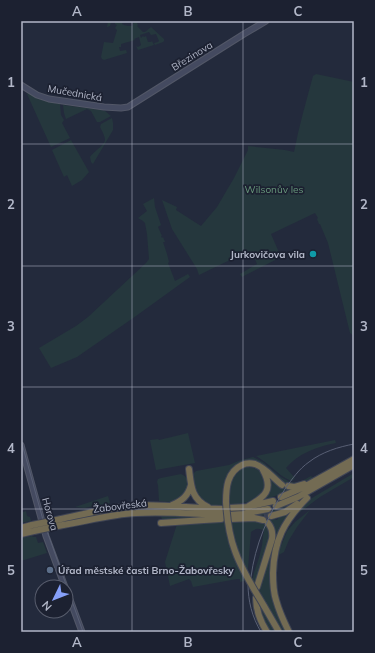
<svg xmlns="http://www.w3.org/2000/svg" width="375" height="653" viewBox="0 0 375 653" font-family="Mulish,sans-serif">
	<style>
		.green { fill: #25373d }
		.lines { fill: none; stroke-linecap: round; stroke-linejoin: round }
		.highway-tunnel { stroke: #383f51; stroke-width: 6; stroke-dasharray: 6 3; stroke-linecap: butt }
		.secondary-casing { stroke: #525767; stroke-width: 7 }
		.highway-casing { stroke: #3f4454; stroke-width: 8 }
		.secondary { stroke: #444a60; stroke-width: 5 }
		.highway { stroke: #736b53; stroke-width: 6 }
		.tram { stroke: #585f74; stroke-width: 1 }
		.highway-bridge-casing { stroke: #3f4454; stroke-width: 8; stroke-linecap: butt }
		.highway-bridge { stroke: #736b53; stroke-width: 6 }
		.grid { fill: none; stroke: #b2b7c8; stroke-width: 1; stroke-opacity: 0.55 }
		.culture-dot { fill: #0f9aa8; stroke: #1c2131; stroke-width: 1.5 }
		.service-dot { fill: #5c6f8a; stroke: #1c2131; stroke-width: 1.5 }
		.labels { text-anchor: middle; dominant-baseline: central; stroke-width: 3.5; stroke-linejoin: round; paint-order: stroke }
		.street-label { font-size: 10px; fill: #b2b7c8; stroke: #1c2131 }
		.park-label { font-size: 10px; fill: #69997c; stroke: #1c2131 }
		.poi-label { font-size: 10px; font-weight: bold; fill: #b2b7c8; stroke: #1c2131; text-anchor: end }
		.neatline { fill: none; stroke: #b2b7c8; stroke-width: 1.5 }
		.grid-label { font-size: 13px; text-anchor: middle; font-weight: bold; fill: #b2b7c8 }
	</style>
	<rect width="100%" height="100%" fill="#232a3c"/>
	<path class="green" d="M108,21H117L123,22L122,24C126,26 129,26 132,26L134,22L133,21H140L137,23L138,25L137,26L143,32H145L151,27L164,39V41L163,42L155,45L154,43L158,42L159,41L156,34L151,35L149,32L140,35L141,38L143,36L144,37L146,36L148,42H151L152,41L154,45L138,50L136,46L138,47L141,45L139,37L134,39L135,40L121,44V47H119L120,51L126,50L127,53L104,60L102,59L101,57L104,42L113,43L117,30L115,28L117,25L115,24V22H111L110,26H108L109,27H107Z
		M316,74L354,82V336L350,333L328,243L320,224H319L317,219L318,218L315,213L271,234L281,257L242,277L240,274L257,264L252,252L239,259H232L199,275L197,269L172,229L162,200L177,207L176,210L201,226L217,207L234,178L248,150V146L285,150L294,152C299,126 306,102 313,76Z
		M28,93L42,100L60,104L61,115L64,120L62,123L70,138L51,147L27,94Z
		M63,105L101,110L105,111L111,116L100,122H97L91,111L87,109L66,119L64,113Z
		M112,118L113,123V130L93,164L91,162L90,157C93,152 105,145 105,140C105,136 102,131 100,127L101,124Z
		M71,140L89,172L82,180L72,186L67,175L64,177L52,150Z
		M154,198L155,207L161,225L158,227L162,236H161L162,238L163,237L165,242H163L167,254L169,262L168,263L175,281L188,274L190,277L136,316L77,357L51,368L39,348L76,326L88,317L146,263L149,259L147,234L145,223L143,221L138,218L147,211L143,204Z
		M188,433L195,463L156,470L150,440L158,439L159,440Z
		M335,440L336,443C316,447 299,453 286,468L295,478L292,481C283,478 277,472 270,466C265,462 261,459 256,456Z
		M253,457L263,462L281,477L290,482L298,483L311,476L313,478C305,482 295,487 286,484C276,480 271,469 262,464C257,461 253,461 247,462C224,464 223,486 223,505C218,505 211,506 206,504C198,501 192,485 193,476C193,473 194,473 196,471L229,465L241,460Z
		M246,467C254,467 262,470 265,478C266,482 265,487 264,491C262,493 260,496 257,498C249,503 238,504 229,505C228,488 229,474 246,467Z
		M354,473V477L320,497L292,518L302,505L312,498Z
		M181,474C193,479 188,488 184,497L172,502L159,501L158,485L157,482L158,479L161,478Z
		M271,478L281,486L292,489L284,493L263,500L270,483V479Z
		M108,496L110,503L84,508L75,507Z
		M304,497C288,515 265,516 242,517L280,508Z
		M310,510L297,527L289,540L284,552L277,556L287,531L295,522Z
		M26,511L27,516L30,517L31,521L21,523V513Z
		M290,512L285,521L271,583L287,632H282L267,605L262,608L276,632H270C267,626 262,619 260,613C253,585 268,564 275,538C276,530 274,525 268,519L275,518L276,520L278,519V517Z
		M165,515L205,518L162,520L161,516H165Z
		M205,521H258L265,523L271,531L254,593V601C247,581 257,569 261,550C263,544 262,537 264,531C259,528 256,528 251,532L248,568L244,581L240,582V579H237L193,587L191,581L189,579L170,586L165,562L177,524Z
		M32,536L33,537H36L38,543L43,542L47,553L21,561V538Z"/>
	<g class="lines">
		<path class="highway-tunnel" d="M264,517L271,516"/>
		<g class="secondary-casing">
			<path id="secondary" d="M21,85L37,95L49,99L104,107L121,108L128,107L244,34L266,21
				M21,445L46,536L65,587
				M66,589L82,632"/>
		</g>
		<g class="highway-casing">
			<path id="highway" d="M189,469C191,485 191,499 208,507
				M288,486L294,487L304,484
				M281,497L302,488L354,459
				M226,502C226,488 227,472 242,465C246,463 251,463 255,464C266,468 273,478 282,485
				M172,505C182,501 188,496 191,485
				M276,506L298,497L354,465
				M247,507C265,497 274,490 263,470
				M229,508L247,507L273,501
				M229,515L243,514L268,509
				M271,516L285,512L297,504
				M61,519C84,514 107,508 130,506C161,503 192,509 223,509
				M230,519L254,518L263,520
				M161,523L204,520L221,519
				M63,525C87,521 112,514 136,513C165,511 194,514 223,515
				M21,528L32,525
				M21,534L34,531
				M257,587L272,539C273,533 272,528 268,523
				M256,598C256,610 260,621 267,632
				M264,606L279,632
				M289,632C284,622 279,611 276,600C273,591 273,582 273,573C274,540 284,521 307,498"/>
		</g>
		<use href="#secondary" class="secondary"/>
		<use href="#highway" class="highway"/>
		<path class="tram" d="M21,440L43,520L83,632
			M251,577C255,545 268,515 285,489C292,479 299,469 309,462C322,452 338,447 354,444
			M248,584C248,601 252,617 261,632"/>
		<g class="highway-bridge-casing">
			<path id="highway-bridge" d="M226,502C227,519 229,535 235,551C242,571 254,589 264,606
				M32,525L61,519
				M34,531L63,525"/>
		</g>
		<use href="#highway-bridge" class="highway-bridge"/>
	</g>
	<path class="grid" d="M132,21V632M243,21V632M21,144H354M21,266H354M21,387H354M21,509H354"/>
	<circle class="culture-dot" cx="313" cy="254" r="4"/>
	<circle class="service-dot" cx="50" cy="570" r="4"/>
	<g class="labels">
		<g class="street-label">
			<text transform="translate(192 56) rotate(-32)">Březinova</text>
			<text transform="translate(75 93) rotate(10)">Mučednická</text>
			<text transform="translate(120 506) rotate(-7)">Žabovřeská</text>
			<text transform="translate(50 514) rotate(74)">Horova</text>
		</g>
		<g class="park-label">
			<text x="274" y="189">Wilsonův les</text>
		</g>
		<g class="poi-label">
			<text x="305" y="254">Jurkovičova vila</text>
			<text x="58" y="570" text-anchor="start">Úřad městské časti Brno-Žabovřesky</text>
		</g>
	</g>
	<rect width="375" height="653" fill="none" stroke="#1c2131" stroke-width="44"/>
	<g transform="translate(54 599) rotate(227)"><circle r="19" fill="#1c2131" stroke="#585d6d"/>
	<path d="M0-3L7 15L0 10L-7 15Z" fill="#86a0f9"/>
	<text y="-6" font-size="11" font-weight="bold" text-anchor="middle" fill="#b2b7c8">N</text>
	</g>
	<rect x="22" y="22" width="331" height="609" class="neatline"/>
	<g class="grid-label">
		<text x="77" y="16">A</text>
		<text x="188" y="16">B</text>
		<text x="298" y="16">C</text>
		<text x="11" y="87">1</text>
		<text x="364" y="87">1</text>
		<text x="11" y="209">2</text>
		<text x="364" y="209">2</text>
		<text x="11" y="331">3</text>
		<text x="364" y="331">3</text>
		<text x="11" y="453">4</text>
		<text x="364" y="453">4</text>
		<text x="11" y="575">5</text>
		<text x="364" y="575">5</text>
		<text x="77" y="647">A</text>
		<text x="188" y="647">B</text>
		<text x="298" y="647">C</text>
	</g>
</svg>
